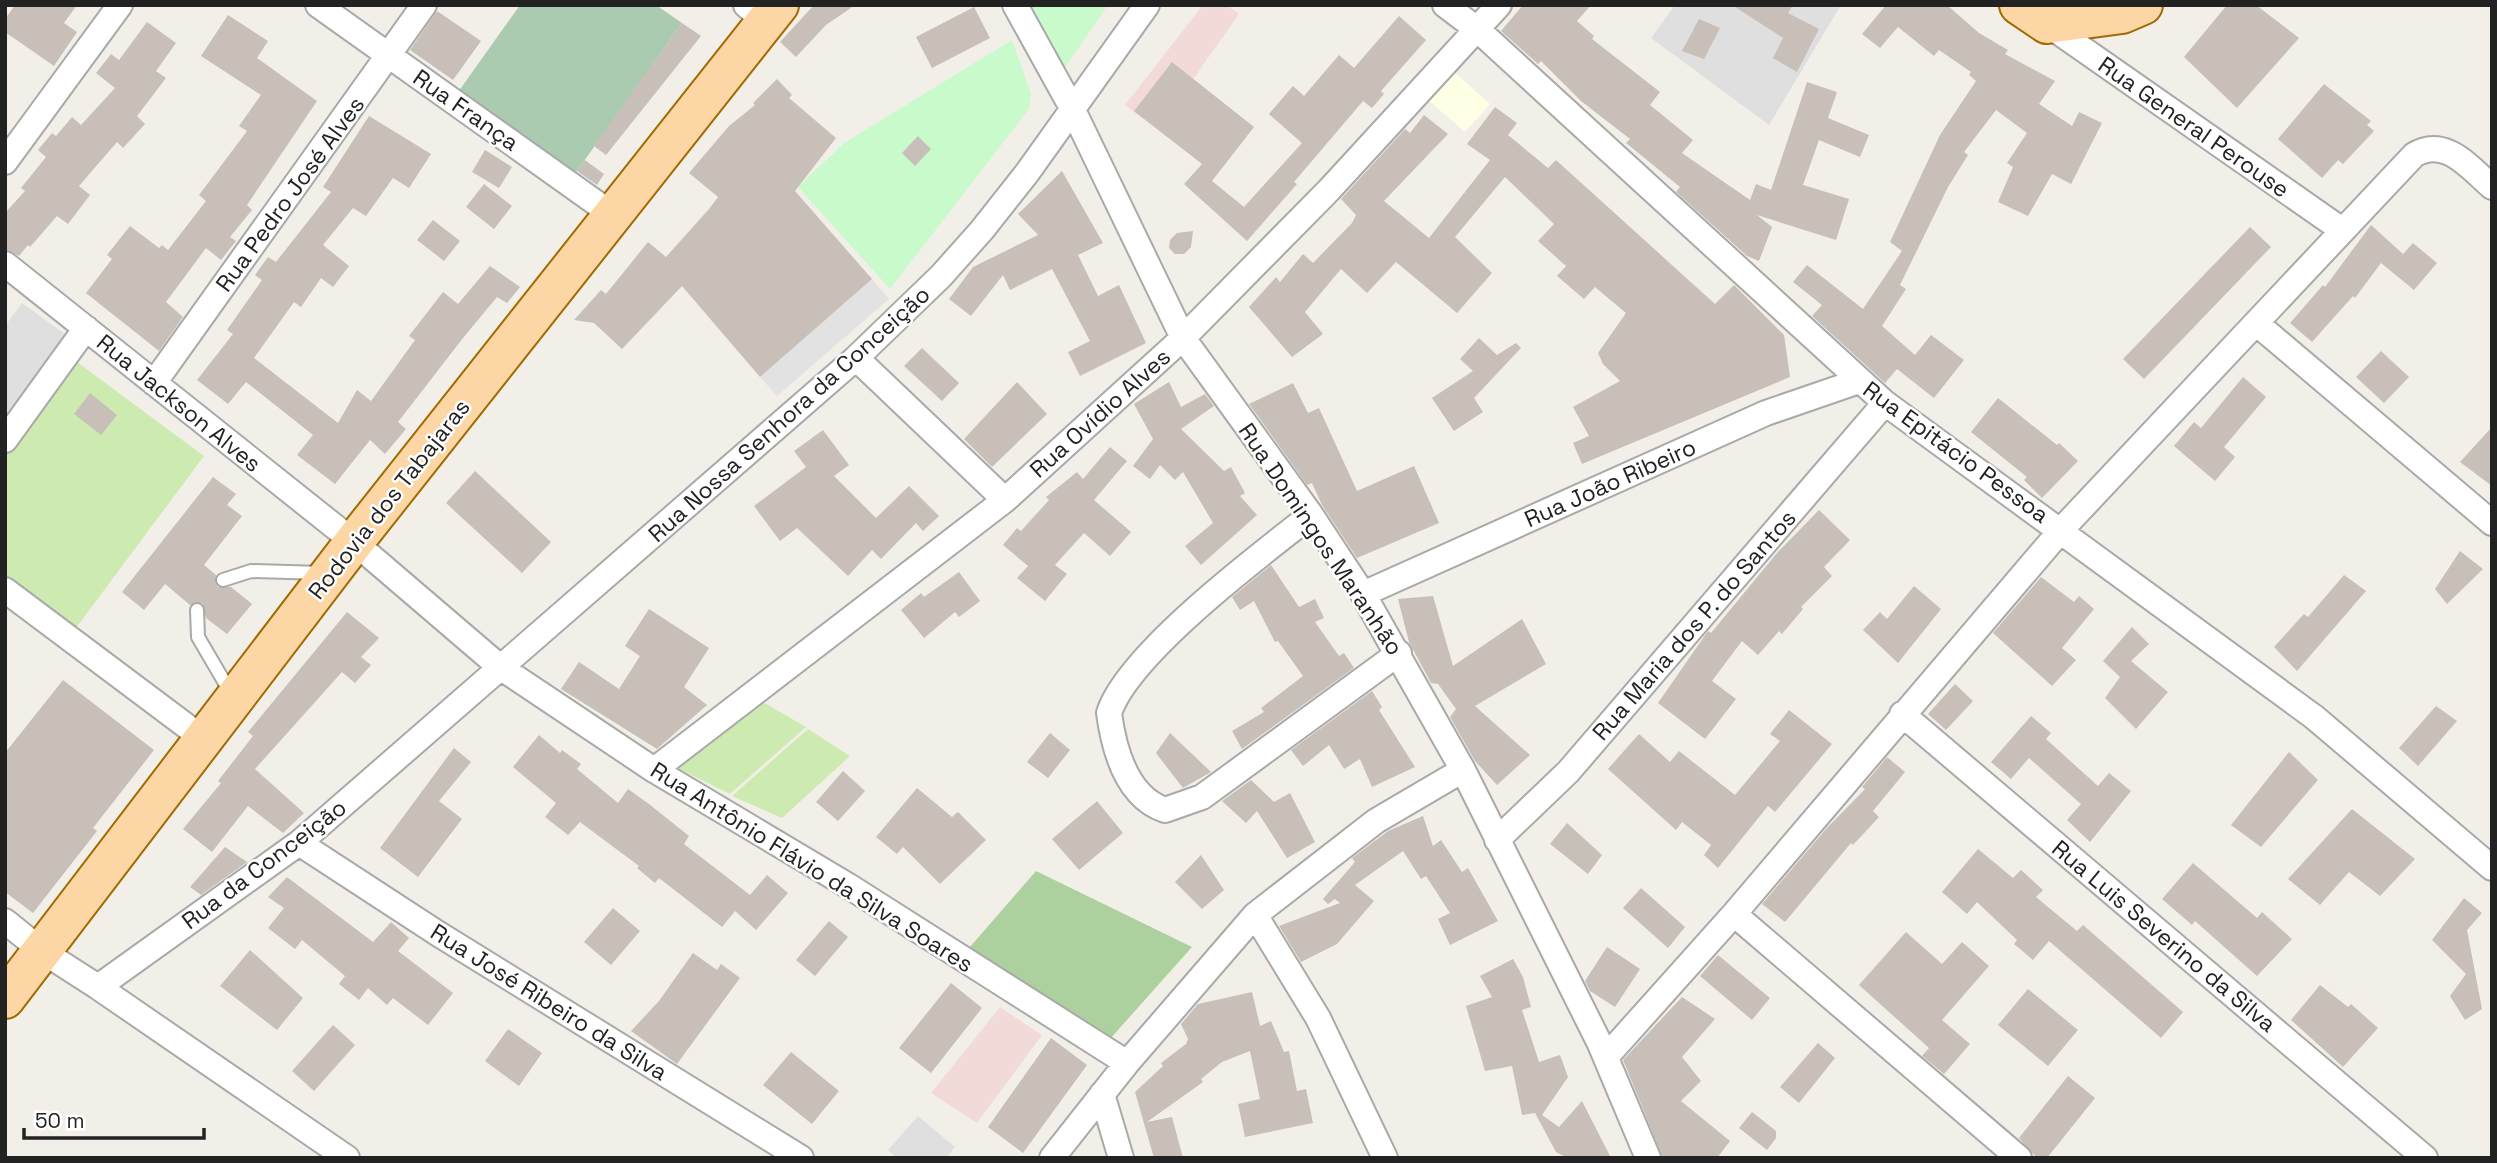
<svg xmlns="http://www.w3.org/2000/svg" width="2497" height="1163" viewBox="0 0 2497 1163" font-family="'Space Grotesk',sans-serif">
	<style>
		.residential { fill: #e0dfdf }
		.commercial { fill: #f2dad9 }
		.education { fill: #ffffe5 }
		.grass { fill: #cdebb0 }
		.forest { fill: #add19e }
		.cemetery { fill: #aacbaf }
		.park { fill: #c8facc }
		.parking { fill: #e2e2e2 }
		.building { fill: #c7bfb8 }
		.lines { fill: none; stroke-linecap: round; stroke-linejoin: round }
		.service-casing { stroke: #a9a9a9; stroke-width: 16 }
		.minor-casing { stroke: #a9a9a9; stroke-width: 28 }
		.primary-casing { stroke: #a06b00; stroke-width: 42 }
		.service { stroke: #fff; stroke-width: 12 }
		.minor { stroke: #fff; stroke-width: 24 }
		.primary { stroke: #fcd6a4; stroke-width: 38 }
		.labels { text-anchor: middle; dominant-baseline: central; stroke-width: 5; stroke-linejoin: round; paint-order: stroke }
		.street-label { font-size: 23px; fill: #222; stroke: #fff }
	</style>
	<rect width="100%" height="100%" fill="#f2efe9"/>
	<path class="residential" d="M1675,5H1841L1769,125L1651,38Z
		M22,303L66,335L5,418V326Z
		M918,1116L955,1147L946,1158H897L888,1150Z"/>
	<path class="commercial" d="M1203,5H1227L1239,14L1191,82L1196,159L1125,105Z
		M1000,1007L1042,1035L977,1123L931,1093Z"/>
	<path class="education" d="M1452,70L1490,104L1465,132L1428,100Z"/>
	<path class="grass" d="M73,359L204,456L73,632L5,582V450Z
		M754,697L806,727L730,794L669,764Z
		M808,729L850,756L782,818L732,796Z"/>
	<path class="forest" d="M1036,871L1192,947L1110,1039L969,948Z"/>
	<path class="cemetery" d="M520,5H656L682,23L572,178L456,95Z"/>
	<path class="park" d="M1027,5H1108L1059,76Z
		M1012,40L1031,94L1029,109L890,289L798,187L844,143Z"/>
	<path class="parking" d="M872,279L889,299L777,396L760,377Z"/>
	<path class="building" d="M15,5H77L64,23L77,32L54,66L5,32V19Z
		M814,5H855L826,25L796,57L780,42Z
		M1523,5H1591L1577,21L1594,36L1592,39L1660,92L1650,105L1693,140L1682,153L1750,200L1756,184L1771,190L1807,82L1837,92L1828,118L1869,135L1860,157L1819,140L1803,185L1849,199L1836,240L1757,215L1772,227L1759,261L1747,256L1676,192L1680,187L1626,143L1630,139L1581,101L1541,61L1538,64L1501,31Z
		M1732,5H1793L1788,13L1819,29L1797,72L1773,58L1783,38Z
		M1886,5H1947L1979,33L2008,50L2005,54L2055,81L2039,104L2072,126L2079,112L2102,123L2071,184L2052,174L2028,216L1998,202L2013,167L2007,163L2027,133L1996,110L1964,152L1968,155L1948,187L1900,285L1906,289L1882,326L1915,355L1931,335L1964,360L1934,398L1897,369L1885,383L1812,316L1822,305L1793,282L1807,265L1863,309L1902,251L1890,242L1940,135L1976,81L1969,75L1971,72L1939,50L1934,56L1898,27L1880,48L1862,34Z
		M2227,5H2256L2299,38L2237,108L2184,57Z
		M974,7L990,38L932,68L916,37Z
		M437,11L481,41L453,80L410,50Z
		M228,15L268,41L257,58L317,101L247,205L252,210L230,237L236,241L221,260L206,248L166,302L183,317L159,351L86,293L112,259L107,255L130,226L159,248L162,245L168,250L206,201L199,195L247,131L239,126L261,95L201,56Z
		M1399,16L1426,40L1381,91L1384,94L1372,108L1363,101L1294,182L1297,184L1247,241L1184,184L1202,164L1134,111L1172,62L1254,127L1212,181L1244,207L1302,143L1269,114L1293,86L1304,96L1339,55L1354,68Z
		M1699,19L1720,28L1704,59L1682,51Z
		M147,22L176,43L156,71L166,78L137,116L145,124L123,148L117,142L79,186L90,195L68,224L57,216L30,247L28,245L19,256L5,249V213L25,191L21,188L46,157L38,150L52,133L56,136L72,117L81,125L115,88L96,73L111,54L119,60Z
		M682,23L701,36L606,155L594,146Z
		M777,79L792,95L789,98L836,138L795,191L872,279L760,377L682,286L622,349L594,323L574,320L601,290L606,294L648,242L666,257L709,209L718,197L689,173L729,126L755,105L753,103Z
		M2324,84L2371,121L2367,125L2374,131L2343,164L2338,160L2322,178L2278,139Z
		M1495,107L1517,123L1508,135L1548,168L1556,160L1715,304L1734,285L1784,335L1790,377L1582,464L1573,443L1589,436L1573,407L1620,381L1603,364L1598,353L1626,313L1595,287L1584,299L1557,276L1566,266L1538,241L1554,224L1505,177L1455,237L1492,273L1457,313L1396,262L1367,293L1341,269L1305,312L1323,334L1292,357L1249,307L1276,277L1280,282L1303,254L1313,263L1352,223L1356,215L1341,199L1405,129L1410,133L1424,115L1448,134L1384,201L1429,238L1490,160L1467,144Z
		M369,116L431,154L409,188L393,178L366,216L353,208L323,245L349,266L333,287L321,278L301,307L294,302L254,358L338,423L357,390L371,401L415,340L409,336L443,292L458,304L490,266L520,287L507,303L497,297L463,338L398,422L406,429L385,454L370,440L335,484L297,455L313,435L246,382L228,404L197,380L233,334L227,330L262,280L255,275L268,257L276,262L331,192L323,187Z
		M918,136L931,149L915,166L902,153Z
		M485,150L512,167L499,188L472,172Z
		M585,160L604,174L597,185L577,171Z
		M1062,171L1103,243L1078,255L1098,296L1119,285L1146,343L1080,376L1068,352L1090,341L1052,269L1010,290L1003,275L971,316L949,299L973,267L1038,235L1018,214Z
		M484,184L512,206L494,229L466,207Z
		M433,220L460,241L444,261L417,240Z
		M2371,225L2403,254L2413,243L2437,263L2414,290L2381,263L2355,298L2353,296L2312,342L2290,323L2323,285L2325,287Z
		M2250,227L2271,247L2144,379L2123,359Z
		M1193,231L1191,247L1184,254H1175L1169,248L1170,240L1177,233Z
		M1479,338L1497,355L1516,343L1521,348L1474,398L1483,412L1454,431L1432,398L1473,371L1460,359Z
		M922,348L959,383L942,401L904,366Z
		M2381,351L2409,377L2384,403L2356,377Z
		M2243,377L2266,397L2224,447L2235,457L2215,481L2174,446L2194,422L2201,428Z
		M1017,382L1047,414L992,467L964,439Z
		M1169,382L1181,407L1205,394L1214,406L1181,429L1224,471L1231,467L1245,493L1240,496L1257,515L1201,565L1185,546L1213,523L1183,472L1175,480L1160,465L1150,479L1133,466L1153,439L1134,404Z
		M1293,383L1308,413L1319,408L1357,491L1414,466L1439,523L1357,558L1322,505L1312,483L1307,485L1249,404Z
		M90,393L117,415L101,435L74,414Z
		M1998,398L2057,445L2059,443L2078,461L2042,498L2024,480L2027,477L1971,432Z
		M2492,427V486L2460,462Z
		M823,430L849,465L834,476L876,518L909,486L939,516L923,531L916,523L881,559L872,550L848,576L797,528L780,541L754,506L806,467L794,451Z
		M1110,447L1127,461L1094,500L1131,532L1110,556L1084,533L1055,565L1067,574L1045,601L1017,578L1028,566L1003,545L1017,528L1021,531L1049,500L1046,497L1077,472L1083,479Z
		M475,471L551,542L522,573L446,503Z
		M213,477L236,494L227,505L242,516L204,565L216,575L215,582L218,587H231L252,604L227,634L206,618L202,603L190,605L165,584L144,610L122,592Z
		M1819,510L1850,540L1824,567L1832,576L1801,607L1803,609L1782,634L1779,631L1758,655L1742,641L1712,681L1736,699L1705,739L1658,703L1708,631L1711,633L1777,553Z
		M2460,551L2483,569L2447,604L2435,589Z
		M1271,565L1299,607L1315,599L1324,618L1315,622L1339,656L1344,653L1354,668L1242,749L1232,731L1264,712L1261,708L1303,676L1278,641L1275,642L1254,601L1240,610L1232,597Z
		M959,572L980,601L959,617L955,612L924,638L901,610L921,593L924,597Z
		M2344,575L2366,591L2297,671L2274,647L2304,614L2308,617Z
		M2041,577L2074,602L2079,596L2094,609L2062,648L2076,660L2052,686L1993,633Z
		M1914,586L1941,609L1898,663L1863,630L1880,612L1887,619Z
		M1433,596L1453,666L1522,619L1546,664L1475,706L1530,755L1497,785L1475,761L1450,717L1456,709L1438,684L1431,683L1409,642L1398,599Z
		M649,609L709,648L684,687L707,705L657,749L561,689L579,662L619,689L640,656L625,646Z
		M347,612L379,638L361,657L371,665L355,683L342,672L255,769L304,813L283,833L248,806L212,852L183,829L221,783L218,781L253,736L248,732Z
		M2132,627L2149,644L2131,661L2168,692L2136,729L2105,698L2120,677L2103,661Z
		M63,680L154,750L93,828L97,831L33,913L5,892V753Z
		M1955,684L1973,701L1946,730L1928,714Z
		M1372,691L1382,707L1379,710L1415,767L1372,787L1360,759L1344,769L1329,745L1303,766L1291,750Z
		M2436,706L2457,721L2418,766L2399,748Z
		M1789,710L1832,744L1775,812L1768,806L1718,868L1704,855L1711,845L1682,822L1676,830L1608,769L1639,734L1670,762L1679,751L1735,795L1780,741L1770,734Z
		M2031,716L2051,733L2046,739L2098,786L2109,773L2131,791L2090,842L2067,820L2081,804L2029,758L2011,779L1991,762Z
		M1050,733L1070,750L1048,778L1027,762Z
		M1170,733L1211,772L1183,788L1156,753Z
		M539,735L560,753L562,750L581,764L577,769L618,803L628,789L649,804L689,836L684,844L750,895L767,875L788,893L756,930L735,911L722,927L659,878L655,883L637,868L639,866L580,822L568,835L545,817L556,803L513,767Z
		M454,748L471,762L439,801L462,819L418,877L380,848Z
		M2289,752L2318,780L2261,847L2231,825Z
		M1887,757L1905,772L1873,811L1879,817L1853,845L1851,843L1785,922L1762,904L1826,829L1865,789L1862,787Z
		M843,771L865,791L838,821L816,802Z
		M1251,780L1274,802L1290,793L1315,842L1287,858L1257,811L1246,823L1222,801Z
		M917,788L952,817L958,812L986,840L940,884L903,847L897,854L876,837Z
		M1097,801L1123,833L1079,870L1052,839Z
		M2352,809L2415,859L2380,896L2349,872L2320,905L2288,879Z
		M1423,816L1433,846L1441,840L1462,872L1468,868L1498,921L1450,945L1438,919L1450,913L1426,876L1421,879L1403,851L1355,885L1374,901L1337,944L1301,962L1279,926L1340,903L1335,899L1328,904L1323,899L1355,862L1352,858L1388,831Z
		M1567,823L1602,855L1588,874L1550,844Z
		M225,847L247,862L201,895L190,887Z
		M1978,849L2013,878L2021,870L2043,890L2036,897L2077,931L2083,925L2183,1012L2161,1038L2049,941L2033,960L2014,944L2017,940L1977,902L1967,914L1942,892Z
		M1201,855L1224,890L1202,909L1175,882Z
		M2193,863L2257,918L2262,912L2292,939L2257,976L2195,921L2192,925L2162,899Z
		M287,877L373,942L391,922L409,938L398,951L453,993L428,1025L393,998L387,1005L368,988L359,1000L339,984L345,976L302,940L295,949L268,928L284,908L268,897Z
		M1641,888L1685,927L1668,948L1623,908Z
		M2464,898L2482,913L2467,930L2482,1009L2465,1020L2450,996L2466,974L2432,940Z
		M613,908L640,931L611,965L584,942Z
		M829,921L848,937L815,976L796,960Z
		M1906,932L1942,964L1962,942L1989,966L1942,1020L1970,1044L1944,1074L1922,1056L1929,1048L1859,985Z
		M1607,947L1640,969L1615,1007L1590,991L1585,981Z
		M250,950L303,998L277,1030L220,986Z
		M693,953L717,970L721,964L740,978L677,1064L631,1031L659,1001Z
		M1718,955L1770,998L1752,1020L1700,976Z
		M1513,959L1523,977L1531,1007L1522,1010L1539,1062L1560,1055L1568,1077L1542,1115L1559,1127L1582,1101L1611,1158H1567L1556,1152L1535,1113L1522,1115L1512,1066L1485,1071L1466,1006L1492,997L1480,976Z
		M951,983L982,1008L931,1073L899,1048Z
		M2320,985L2348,1007L2351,1004L2378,1028L2343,1067L2291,1020Z
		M2028,989L2078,1030L2048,1066L1998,1025Z
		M1252,992L1260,1026L1271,1021L1284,1052L1289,1051L1297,1091L1306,1089L1313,1123L1245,1137L1238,1104L1260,1099L1250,1051L1222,1062L1201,1079L1203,1082L1147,1122L1172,1117L1183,1158H1154L1135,1092L1163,1066L1161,1063L1186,1044L1188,1039L1181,1024L1198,1004Z
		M1682,997L1715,1019L1682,1057L1701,1081L1681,1101L1730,1141L1717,1158H1663L1623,1060Z
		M333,1025L355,1045L314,1091L292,1071Z
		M508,1029L542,1053L519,1086L485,1061Z
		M1051,1038L1087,1065L1023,1153L988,1127Z
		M1818,1043L1835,1058L1799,1103L1780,1087Z
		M791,1052L839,1091L812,1124L763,1085Z
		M2068,1076L2095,1098L2047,1158H2037L2019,1138Z
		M1752,1112L1776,1131V1138L1767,1150L1739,1128Z"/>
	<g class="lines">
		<g class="service-casing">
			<path id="service" d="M223,580L251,571L323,573
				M197,610L198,637L232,695"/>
		</g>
		<g class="minor-casing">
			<path id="minor" d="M318,5L613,215
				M746,5L766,22
				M1015,5L1072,108L1183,338L1311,515L1363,594L1463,770L1600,1044L1648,1158
				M1445,5L1478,30L1885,403L2314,717L2492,868
				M2047,24L2342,230
				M5,162L120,5
				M5,264L354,542L500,667L654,770L847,885L1127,1063
				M2256,323L2492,523
				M856,358L1005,500
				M154,383L424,5
				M5,440L86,328
				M1311,515C1260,555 1128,654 1109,713C1114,750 1127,797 1165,810L1202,797L1399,653
				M5,590L205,740
				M1363,594L1766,413L1859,381
				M1902,714L2425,1158
				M654,770L1005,500L1183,338L1329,190L1499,5
				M1497,840L1568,772L1885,403
				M299,843L437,933L801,1158
				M1734,914L2019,1158
				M1255,915L1318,1018L1385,1158
				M5,921L42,951L98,987L299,843L856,358L941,276L982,230L1027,173L1147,5
				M98,987L347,1158
				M1606,1057L1734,914L2062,529L2414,155C2445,136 2469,167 2492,187
				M1102,1094L1121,1158
				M1052,1158L1127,1063L1255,915L1376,821L1463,770"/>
		</g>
		<g class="primary-casing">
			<path id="primary" d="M2019,5L2047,24L2122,14L2143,5
				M5,999L354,542L779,5"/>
		</g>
		<use href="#service" class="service"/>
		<use href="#minor" class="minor"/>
		<use href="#primary" class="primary"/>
	</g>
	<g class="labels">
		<g class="street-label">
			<text transform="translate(466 110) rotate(35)">Rua França</text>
			<text transform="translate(2194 127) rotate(35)">Rua General Perouse</text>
			<text transform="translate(290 194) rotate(-54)">Rua Pedro José Alves</text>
			<text transform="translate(179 403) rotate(39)">Rua Jackson Alves</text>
			<text transform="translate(1100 413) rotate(-42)">Rua Ovídio Alves</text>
			<text transform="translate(789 414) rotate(-42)">Rua Nossa Senhora da Conceição</text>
			<text transform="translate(1956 452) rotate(36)">Rua Epitácio Pessoa</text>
			<text transform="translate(1610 483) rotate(-24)">Rua João Ribeiro</text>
			<text transform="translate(389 499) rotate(-52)">Rodovia dos Tabajaras</text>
			<text transform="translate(1321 539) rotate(56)">Rua Domingos Maranhão</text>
			<text transform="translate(1694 625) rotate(-49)">Rua Maria dos P. do Santos</text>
			<text transform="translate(264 864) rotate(-37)">Rua da Conceição</text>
			<text transform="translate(812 867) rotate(32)">Rua Antônio Flávio da Silva Soares</text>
			<text transform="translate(2164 936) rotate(40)">Rua Luis Severino da Silva</text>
			<text transform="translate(549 1002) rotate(32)">Rua José Ribeiro da Silva</text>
		</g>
	</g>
	<rect width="2497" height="1163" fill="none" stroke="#222222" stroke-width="14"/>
	<path d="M24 1128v10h180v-10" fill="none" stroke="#222222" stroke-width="3.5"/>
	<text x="35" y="1128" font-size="21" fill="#222222" stroke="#ffffff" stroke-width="5" paint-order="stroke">50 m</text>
</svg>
